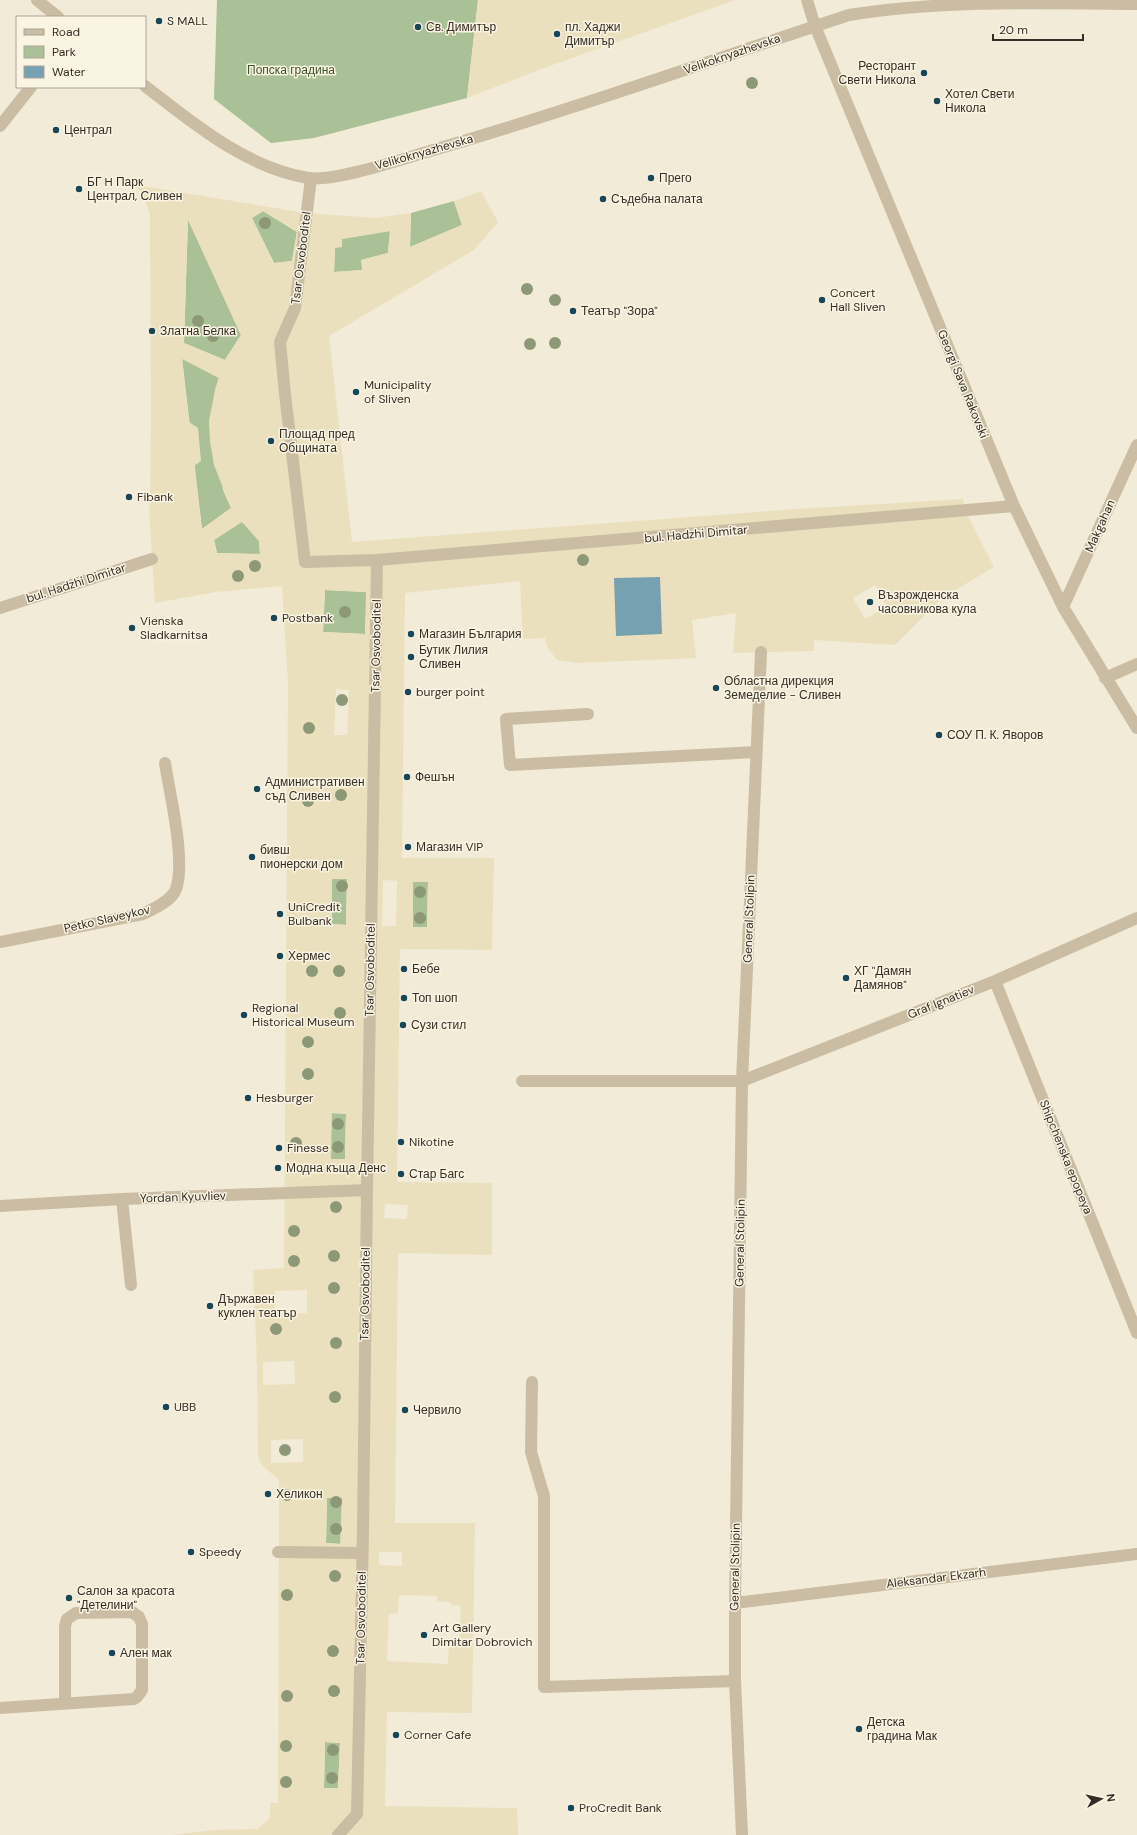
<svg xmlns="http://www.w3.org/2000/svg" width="1137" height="1835" viewBox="0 0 1137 1835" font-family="'DM Sans',sans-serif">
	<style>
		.green { fill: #aac197 }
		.plaza { fill: #ebe0bd; fill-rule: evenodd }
		.water { fill: #75a1b0 }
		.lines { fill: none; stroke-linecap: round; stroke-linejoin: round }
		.minor { stroke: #cabda3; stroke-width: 12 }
		.tree { fill: #8d9877 }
		.poi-dot { fill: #194657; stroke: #faf4e3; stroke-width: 1.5 }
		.labels { text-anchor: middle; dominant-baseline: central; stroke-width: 3; stroke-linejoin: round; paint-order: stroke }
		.poi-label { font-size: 12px; fill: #352d25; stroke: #faf4e3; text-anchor: start }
		.street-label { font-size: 12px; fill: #352d25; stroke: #faf4e3 }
		.park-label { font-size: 12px; fill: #3a5428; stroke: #faf4e3 }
	</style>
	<rect width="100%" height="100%" fill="#f2ebd7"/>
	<path class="green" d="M217,0H478L467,98L314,138L271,143L214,99Z
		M454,201L462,225L410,247L411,213Z
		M263,211L297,232L292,261L274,263L252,218Z
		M188,219L241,335L225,360L184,343Z
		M390,231L388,253L361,260L363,270L334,272L335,247L341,239Z
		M182,358L219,378L215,390L223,490L231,508L202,529Z
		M242,521L259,541L260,554L217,553L214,540Z
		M325,590L367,592L365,634L323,632Z
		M332,879H347L346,925L332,924Z
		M413,881L428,882L427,927H413Z
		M331,1113L346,1114L345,1159H331Z
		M327,1498H342L341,1544L326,1543Z
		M325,1742L340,1743L338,1788H324Z"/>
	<path class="plaza" d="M478,0H735L544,68L467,98Z
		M136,185L306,213L376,218L411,213L410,247L462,225L454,201L481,191L498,222L474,250L329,336L352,542L797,509L963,499L965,510L994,567L942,598L895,645L814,640V651L733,653L736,613L692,620L696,658L674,659L577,663L557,660L547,647L545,638L523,639L520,581L405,593L402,858H494L492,950L400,949L397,1182L492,1183V1255L398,1253L395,1523H475L472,1713L387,1712L385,1806L517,1808L518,1835H173L214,1830L258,1829L270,1818V1803H278L279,1480L263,1466L259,1460L258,1453L257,1366L253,1270L284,1268L288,683L282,586L216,592L155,603L149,508L150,505L151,417L150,215L145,199ZM263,211L297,232L292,261L274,263L252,218ZM188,220L241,335L225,360L184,343ZM390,231L388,253L361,260L362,270L334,272L335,248L342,247V239ZM182,359L219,378L215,390L209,421L210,441L214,465L231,508L202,529L194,466L201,461L198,428L189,422ZM242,522L259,541L260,554L217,553L214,540ZM588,555L589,565L579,566L578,556ZM875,585L887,607L865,619L853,598ZM325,590L366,592L365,634L323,632ZM336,689L349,690L347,735H334ZM303,796L312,797V807L302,806ZM332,879H347L346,925L332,924ZM383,880L397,881L396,926H382ZM413,882H428L427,927H413ZM303,1038H313L312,1048H302ZM302,1069L312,1070V1080H302ZM332,1113L346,1114L345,1159H331ZM332,1202H342V1212H332ZM385,1204L408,1205L407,1219L384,1218ZM330,1283H339V1294L330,1293ZM307,1290V1313L275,1314V1291ZM271,1324L280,1325V1335H270ZM294,1361L295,1384L263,1385V1362ZM303,1439V1462L271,1463V1440ZM327,1498H342L340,1544L326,1543ZM379,1552H402V1566L379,1565ZM399,1595L437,1596V1601L451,1602V1605L461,1606L459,1645H449L448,1664L387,1661L389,1614L398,1613ZM329,1645L339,1646L338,1655L329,1656ZM325,1742L340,1743L338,1788H324Z"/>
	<path class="water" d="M660,577L662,634L616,636L614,578Z"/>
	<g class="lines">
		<path class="minor" d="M37,0L58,17
			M807,0L815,26L1014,506L1063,607L1137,728
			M145,86C194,124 245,167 308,178C334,182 403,159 430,151C571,110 709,61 849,15C944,0 1041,3 1137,4
			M0,126L31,87
			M311,178L295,308L280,342L285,394L305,562L377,560L367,1190L363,1532L357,1814L338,1835
			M377,560L1014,506
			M1063,607L1137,445
			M0,608L152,559
			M1105,678L1137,664
			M588,714L506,719L510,765L756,752
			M0,942L143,914C153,909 172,901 176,889C186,861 170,795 165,763
			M995,981L1137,1333
			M522,1081H742L995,981L1137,918
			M122,1199L131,1285
			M0,1206L122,1199L367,1190
			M532,1382L531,1452L544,1496V1687L735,1681
			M278,1552L362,1553
			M735,1603L1137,1554
			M0,1708L134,1699L137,1697L142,1690V1624L139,1617L132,1612L76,1613L67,1619L65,1626V1703
			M742,1835L735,1681V1603L742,1081L761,652"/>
	</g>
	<g class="tree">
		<circle cx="752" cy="83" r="6"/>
		<circle cx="265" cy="223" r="6"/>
		<circle cx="527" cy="289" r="6"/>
		<circle cx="555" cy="300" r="6"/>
		<circle cx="198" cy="321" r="6"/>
		<circle cx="213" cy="336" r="6"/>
		<circle cx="555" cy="343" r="6"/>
		<circle cx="530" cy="344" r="6"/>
		<circle cx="583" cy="560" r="6"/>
		<circle cx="255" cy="566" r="6"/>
		<circle cx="238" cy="576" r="6"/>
		<circle cx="345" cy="612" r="6"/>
		<circle cx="342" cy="700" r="6"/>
		<circle cx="309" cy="728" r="6"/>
		<circle cx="341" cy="795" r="6"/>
		<circle cx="308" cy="801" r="6"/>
		<circle cx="342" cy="886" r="6"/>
		<circle cx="420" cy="892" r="6"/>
		<circle cx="420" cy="918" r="6"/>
		<circle cx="312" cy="971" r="6"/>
		<circle cx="339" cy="971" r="6"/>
		<circle cx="340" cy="1013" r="6"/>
		<circle cx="308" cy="1042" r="6"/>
		<circle cx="308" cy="1074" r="6"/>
		<circle cx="338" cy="1124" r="6"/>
		<circle cx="296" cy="1143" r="6"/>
		<circle cx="338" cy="1147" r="6"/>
		<circle cx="336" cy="1207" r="6"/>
		<circle cx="294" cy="1231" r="6"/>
		<circle cx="334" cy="1256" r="6"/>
		<circle cx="294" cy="1261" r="6"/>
		<circle cx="334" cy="1288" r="6"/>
		<circle cx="276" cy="1329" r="6"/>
		<circle cx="336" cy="1343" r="6"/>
		<circle cx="335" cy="1397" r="6"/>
		<circle cx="285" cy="1450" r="6"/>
		<circle cx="287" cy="1495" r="6"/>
		<circle cx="336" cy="1502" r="6"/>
		<circle cx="336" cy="1529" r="6"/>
		<circle cx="335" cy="1576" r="6"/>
		<circle cx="287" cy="1595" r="6"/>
		<circle cx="333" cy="1651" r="6"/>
		<circle cx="334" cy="1691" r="6"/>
		<circle cx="287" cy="1696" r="6"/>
		<circle cx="286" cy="1746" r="6"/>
		<circle cx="333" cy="1750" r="6"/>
		<circle cx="332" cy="1778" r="6"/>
		<circle cx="286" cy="1782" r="6"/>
	</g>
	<g class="poi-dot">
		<circle cx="159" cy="21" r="4"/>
		<circle cx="418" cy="27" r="4"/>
		<circle cx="557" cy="34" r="4"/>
		<circle cx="924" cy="73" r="4"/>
		<circle cx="937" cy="101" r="4"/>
		<circle cx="56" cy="130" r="4"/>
		<circle cx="651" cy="178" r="4"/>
		<circle cx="79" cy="189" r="4"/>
		<circle cx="603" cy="199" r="4"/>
		<circle cx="822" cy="300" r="4"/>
		<circle cx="573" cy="311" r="4"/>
		<circle cx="152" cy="331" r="4"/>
		<circle cx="356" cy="392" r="4"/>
		<circle cx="271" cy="441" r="4"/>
		<circle cx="129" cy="497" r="4"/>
		<circle cx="870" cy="602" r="4"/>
		<circle cx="274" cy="618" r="4"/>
		<circle cx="132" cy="628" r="4"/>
		<circle cx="411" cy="634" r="4"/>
		<circle cx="411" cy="657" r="4"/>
		<circle cx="716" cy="688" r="4"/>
		<circle cx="408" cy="692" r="4"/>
		<circle cx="939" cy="735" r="4"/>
		<circle cx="407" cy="777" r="4"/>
		<circle cx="257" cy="789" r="4"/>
		<circle cx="408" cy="847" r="4"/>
		<circle cx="252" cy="857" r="4"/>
		<circle cx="280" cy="914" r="4"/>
		<circle cx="280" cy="956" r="4"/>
		<circle cx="404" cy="969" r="4"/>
		<circle cx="846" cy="978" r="4"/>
		<circle cx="404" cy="998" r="4"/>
		<circle cx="244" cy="1015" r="4"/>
		<circle cx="403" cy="1025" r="4"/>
		<circle cx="248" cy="1098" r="4"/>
		<circle cx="401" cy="1142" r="4"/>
		<circle cx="279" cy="1148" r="4"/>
		<circle cx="278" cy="1168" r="4"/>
		<circle cx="401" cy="1174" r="4"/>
		<circle cx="210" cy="1306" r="4"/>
		<circle cx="166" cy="1407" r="4"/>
		<circle cx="405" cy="1410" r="4"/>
		<circle cx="268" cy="1494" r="4"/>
		<circle cx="191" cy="1552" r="4"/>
		<circle cx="69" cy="1598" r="4"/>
		<circle cx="424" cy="1635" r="4"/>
		<circle cx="112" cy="1653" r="4"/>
		<circle cx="859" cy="1729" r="4"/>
		<circle cx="396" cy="1735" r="4"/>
		<circle cx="571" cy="1808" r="4"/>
	</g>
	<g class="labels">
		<g class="poi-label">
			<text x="167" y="21">S MALL</text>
			<text x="426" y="27">Св. Димитър</text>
			<text x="565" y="27">пл. Хаджи<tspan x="565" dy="14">Димитър</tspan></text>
			<text x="916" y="66" text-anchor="end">Ресторант<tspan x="916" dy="14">Свети Никола</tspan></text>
			<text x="945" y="94">Хотел Свети<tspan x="945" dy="14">Никола</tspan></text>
			<text x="64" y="130">Централ</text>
			<text x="659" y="178">Прего</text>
			<text x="87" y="182">БГ H Парк<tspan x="87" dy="14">Централ, Сливен</tspan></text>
			<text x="611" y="199">Съдебна палата</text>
			<text x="830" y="293">Concert<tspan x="830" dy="14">Hall Sliven</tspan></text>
			<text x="581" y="311">Театър "Зора"</text>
			<text x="160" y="331">Златна Белка</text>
			<text x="364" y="385">Municipality<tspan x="364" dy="14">of Sliven</tspan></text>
			<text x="279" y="434">Площад пред<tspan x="279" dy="14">Общината</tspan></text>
			<text x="137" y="497">Fibank</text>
			<text x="878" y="595">Възрожденска<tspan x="878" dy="14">часовникова кула</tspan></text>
			<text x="282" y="618">Postbank</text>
			<text x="140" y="621">Vienska<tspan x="140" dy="14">Sladkarnitsa</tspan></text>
			<text x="419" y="634">Магазин България</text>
			<text x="419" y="650">Бутик Лилия<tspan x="419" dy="14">Сливен</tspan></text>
			<text x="724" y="681">Областна дирекция<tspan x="724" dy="14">Земеделие - Сливен</tspan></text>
			<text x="416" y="692">burger point</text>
			<text x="947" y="735">СОУ П. К. Яворов</text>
			<text x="415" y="777">Фешън</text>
			<text x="265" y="782">Административен<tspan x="265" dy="14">съд Сливен</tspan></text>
			<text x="416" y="847">Магазин VIP</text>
			<text x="260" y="850">бивш<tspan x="260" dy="14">пионерски дом</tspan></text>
			<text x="288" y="907">UniCredit<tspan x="288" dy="14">Bulbank</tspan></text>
			<text x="288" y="956">Хермес</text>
			<text x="412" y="969">Бебе</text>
			<text x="854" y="971">ХГ "Дамян<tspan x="854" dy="14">Дамянов"</tspan></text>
			<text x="412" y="998">Топ шоп</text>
			<text x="252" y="1008">Regional<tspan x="252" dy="14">Historical Museum</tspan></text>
			<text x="411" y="1025">Сузи стил</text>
			<text x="256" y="1098">Hesburger</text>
			<text x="409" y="1142">Nikotine</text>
			<text x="287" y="1148">Finesse</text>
			<text x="286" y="1168">Модна къща Денс</text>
			<text x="409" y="1174">Стар Багс</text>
			<text x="218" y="1299">Държавен<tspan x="218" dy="14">куклен театър</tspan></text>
			<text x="174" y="1407">UBB</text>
			<text x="413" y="1410">Червило</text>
			<text x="276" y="1494">Хеликон</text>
			<text x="199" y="1552">Speedy</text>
			<text x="77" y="1591">Салон за красота<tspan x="77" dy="14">"Детелини"</tspan></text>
			<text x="432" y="1628">Art Gallery<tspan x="432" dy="14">Dimitar Dobrovich</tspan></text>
			<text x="120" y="1653">Ален мак</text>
			<text x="867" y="1722">Детска<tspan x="867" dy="14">градина Мак</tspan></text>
			<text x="404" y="1735">Corner Cafe</text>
			<text x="579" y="1808">ProCredit Bank</text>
		</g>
		<g class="street-label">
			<text transform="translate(732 54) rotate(-19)">Velikoknyazhevska</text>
			<text transform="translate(424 152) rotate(-16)">Velikoknyazhevska</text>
			<text transform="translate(301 258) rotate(-83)">Tsar Osvoboditel</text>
			<text transform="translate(963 384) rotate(68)">Georgi Sava Rakovski</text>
			<text transform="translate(1100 526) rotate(-66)">Makgahan</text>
			<text transform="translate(696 534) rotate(-5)">bul. Hadzhi Dimitar</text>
			<text transform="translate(76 583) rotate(-18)">bul. Hadzhi Dimitar</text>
			<text transform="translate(376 646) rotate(-89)">Tsar Osvoboditel</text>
			<text transform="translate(107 919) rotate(-13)">Petko Slaveykov</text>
			<text transform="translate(749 919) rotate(-88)">General Stolipin</text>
			<text transform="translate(370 970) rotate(-89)">Tsar Osvoboditel</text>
			<text transform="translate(941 1002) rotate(-22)">Graf Ignatiev</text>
			<text transform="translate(1066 1157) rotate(68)">Shipchenska epopeya</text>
			<text transform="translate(183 1197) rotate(-2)">Yordan Kyuvliev</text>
			<text transform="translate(740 1243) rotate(-89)">General Stolipin</text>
			<text transform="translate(365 1294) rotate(-89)">Tsar Osvoboditel</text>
			<text transform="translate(735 1567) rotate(-89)">General Stolipin</text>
			<text transform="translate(936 1578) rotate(-7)">Aleksandar Ekzarh</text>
			<text transform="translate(361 1618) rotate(-89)">Tsar Osvoboditel</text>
		</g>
		<g class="park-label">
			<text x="291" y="70">Попска градина</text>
		</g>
	</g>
	<rect x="16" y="16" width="130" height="72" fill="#faf4e3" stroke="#aba497"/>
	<rect x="24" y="29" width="20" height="6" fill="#cabda3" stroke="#aba497"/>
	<text x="52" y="36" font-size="12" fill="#352d25">Road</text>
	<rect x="24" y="46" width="20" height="12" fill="#aac197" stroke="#aba497"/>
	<text x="52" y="56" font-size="12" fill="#352d25">Park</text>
	<rect x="24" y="66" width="20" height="12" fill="#75a1b0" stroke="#aba497"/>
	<text x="52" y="76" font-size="12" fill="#352d25">Water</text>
	<g transform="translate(1101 1799) rotate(82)" stroke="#faf4e3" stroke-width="3" paint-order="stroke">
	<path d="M0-3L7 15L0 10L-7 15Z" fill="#352d25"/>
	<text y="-6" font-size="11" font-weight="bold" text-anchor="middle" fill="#352d25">N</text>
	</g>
	<path d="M993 34v6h90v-6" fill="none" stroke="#352d25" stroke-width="2"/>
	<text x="999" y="34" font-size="12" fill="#352d25" stroke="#faf4e3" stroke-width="3" paint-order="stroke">20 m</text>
</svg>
